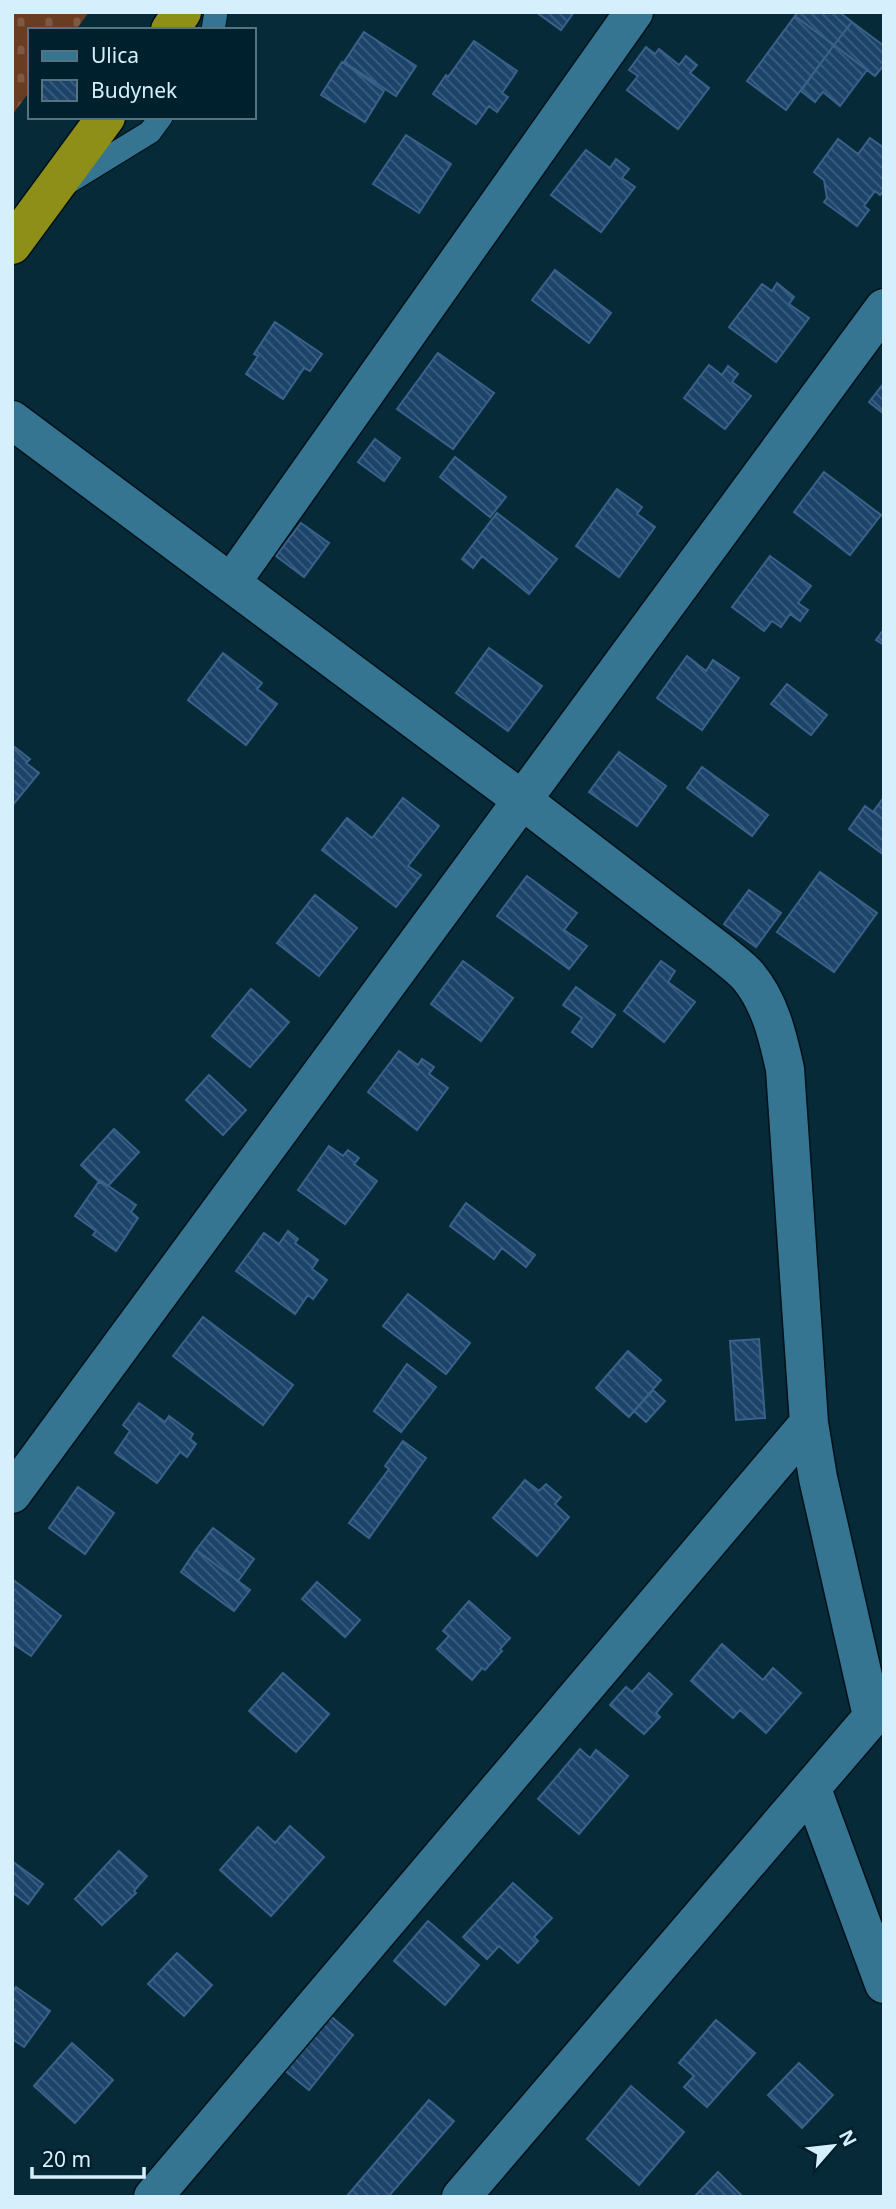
<svg xmlns="http://www.w3.org/2000/svg" width="896" height="2209" viewBox="0 0 896 2209" font-family="'Noto Sans',sans-serif">
	<style>
		.cemetery { fill: url(#cemetery-stones) }
		.building { fill: url(#building-back-hatch); stroke: #3a6189; stroke-width: 2 }
		.lines { fill: none; stroke-linecap: round; stroke-linejoin: round }
		.lane-casing { stroke: #01111a; stroke-width: 25 }
		.street-casing { stroke: #01111a; stroke-width: 41 }
		.highway-casing { stroke: #01111a; stroke-width: 41 }
		.lane { stroke: #357591; stroke-width: 23 }
		.street { stroke: #357591; stroke-width: 38 }
		.highway { stroke: #8e8f19; stroke-width: 38 }
	</style>
	<defs>
		<pattern id="cemetery-stones" width="16" height="16" patternUnits="userSpaceOnUse" patternTransform="scale(1.75)"><rect width="16" height="16" fill="#6a3c20"/><path d="M2 7V4a2 2 0 0 1 4 0v3zM10 15v-3a2 2 0 0 1 4 0v3z" fill="#7f5841"/></pattern>
		<pattern id="building-back-hatch" width="6" height="6" patternUnits="userSpaceOnUse" patternTransform="scale(1.75)"><rect width="6" height="6" fill="#1c446a"/><path d="M-1 5l2 2M0 0l6 6M5-1l2 2" fill="none" stroke="#3c5f80"/></pattern>
	</defs>
	<rect width="100%" height="100%" fill="#062a38"/>
	<path class="cemetery" d="M12,12H89L76,30H30V91L12,115Z"/>
	<path class="building" d="M536,12H574L561,30Z
		M798,12H839L852,22L834,45L795,16Z
		M795,16L834,45L786,110L747,81Z
		M852,22L884,46V65L875,76L834,45Z
		M364,32L416,66L396,96L344,62Z
		M474,41L517,71L502,93L508,97L497,112L489,106L476,124L433,94L446,75L448,77Z
		M834,45L867,70L840,106L823,92L815,102L801,91Z
		M646,47L655,54L659,49L679,65L686,56L697,65L690,73L709,88L678,129L627,90L638,76L629,70Z
		M342,62L384,91L365,122L321,95Z
		M406,135L451,164L419,213L373,184Z
		M870,138L884,148V190L880,195L875,191L864,206L869,210L857,226L824,202L827,198L824,180L814,172L838,139L858,154Z
		M586,150L610,168L616,159L629,169L622,178L635,187L601,232L551,195Z
		M555,270L611,313L589,343L532,300Z
		M777,283L794,297L789,304L809,318L776,362L729,327L762,284L772,291Z
		M275,322L322,354L310,371L304,368L283,399L246,374L258,356L254,354Z
		M438,353L494,393L453,449L397,409Z
		M709,365L722,375L728,366L738,374L732,382L751,396L725,429L684,398Z
		M884,383V414L869,402Z
		M375,439L400,458L384,481L358,462Z
		M455,457L506,497L490,517L440,477Z
		M824,472L881,515L850,555L794,512Z
		M617,489L642,507L637,514L655,527L619,577L576,546Z
		M497,513L557,559L529,594L482,556L473,568L462,559Z
		M301,523L329,543L304,577L276,556Z
		M770,556L811,586L798,603L808,610L800,621L790,614L781,627L772,621L764,631L732,607Z
		M884,629V645L876,640Z
		M489,648L542,686L508,731L456,693Z
		M223,653L262,683L257,689L277,704L246,745L188,700Z
		M687,656L706,671L713,660L739,678L702,730L657,698Z
		M787,684L827,715L811,735L771,704Z
		M12,745L30,759L26,763L39,773L12,806Z
		M619,752L666,786L637,826L589,792Z
		M702,767L768,815L752,836L687,788Z
		M884,797V820L873,812Z
		M403,798L439,826L408,866L421,875L396,907L322,850L347,818L372,838Z
		M865,806L884,820V855L849,829Z
		M820,872L877,913L834,972L777,932Z
		M527,876L577,913L564,930L587,946L569,969L497,916Z
		M749,890L781,913L756,947L724,924Z
		M315,895L357,928L319,976L277,943Z
		M463,961L513,998L481,1041L431,1004Z
		M661,961L675,971L668,982L695,1002L664,1042L624,1011Z
		M576,987L615,1015L592,1047L572,1032L582,1018L563,1005Z
		M251,989L289,1022L250,1067L212,1036Z
		M399,1051L418,1065L422,1059L434,1067L429,1074L448,1088L417,1130L368,1092Z
		M209,1075L246,1110L223,1135L186,1100Z
		M114,1129L139,1152L108,1186L99,1182L81,1165Z
		M329,1146L343,1156L348,1150L359,1158L354,1164L377,1181L345,1224L298,1190Z
		M100,1180L136,1205L131,1212L138,1218L116,1251L93,1235L96,1231L75,1216Z
		M466,1203L535,1255L526,1267L502,1248L494,1259L450,1226Z
		M288,1231L298,1239L295,1243L318,1260L312,1269L327,1280L313,1299L308,1295L295,1314L236,1271L264,1233L279,1244Z
		M408,1294L470,1343L446,1374L383,1326Z
		M203,1317L293,1385L263,1425L173,1356Z
		M759,1339L765,1418L736,1420L730,1341Z
		M628,1351L661,1380L629,1417L596,1388Z
		M407,1364L436,1387L401,1432L374,1411Z
		M653,1390L665,1401L646,1422L634,1411Z
		M139,1403L165,1422L169,1416L193,1434L190,1439L196,1444L187,1457L180,1452L157,1483L115,1453L130,1431L123,1425Z
		M403,1441L426,1458L369,1538L349,1523L389,1469L385,1466Z
		M525,1480L539,1491L546,1484L561,1497L555,1504L569,1517L537,1556L493,1518Z
		M78,1487L114,1513L85,1554L49,1528Z
		M213,1528L254,1559L238,1581L196,1550Z
		M196,1550L250,1590L234,1611L181,1572Z
		M12,1579L61,1616L31,1656L12,1643Z
		M317,1582L360,1620L345,1637L302,1599Z
		M469,1601L510,1638L500,1649L502,1651L485,1670L482,1668L472,1680L437,1649L449,1636L443,1631Z
		M722,1644L763,1680L773,1668L801,1693L766,1733L740,1710L733,1718L691,1681Z
		M283,1673L329,1714L296,1752L249,1711Z
		M649,1673L672,1694L656,1713L660,1717L644,1734L610,1705L626,1687L632,1692Z
		M580,1749L590,1758L596,1750L628,1776L579,1834L538,1799Z
		M290,1826L324,1857L271,1916L220,1870L258,1827L275,1843Z
		M119,1851L147,1876L134,1891L136,1893L102,1925L75,1899Z
		M12,1861L43,1884L28,1904L12,1892Z
		M513,1883L552,1918L534,1937L538,1941L518,1963L499,1946L487,1959L463,1937Z
		M428,1921L479,1965L445,2005L394,1961Z
		M177,1953L212,1985L184,2016L148,1984Z
		M16,1987L50,2011L24,2047L12,2039V1993Z
		M327,2013L353,2035L309,2090L282,2068Z
		M716,2020L755,2053L707,2107L684,2087L694,2076L679,2063Z
		M72,2043L113,2080L75,2123L34,2086Z
		M799,2063L833,2095L802,2128L768,2095Z
		M631,2086L684,2132L639,2185L587,2139Z
		M429,2100L454,2121L388,2197H346Z
		M718,2172L743,2197H694Z"/>
	<g class="lines">
		<g class="lane-casing">
			<path id="lane" d="M213,30L216,12
				M67,183L150,132L161,117"/>
		</g>
		<g class="street-casing">
			<path id="street" d="M12,420L522,800L723,954C731,961 741,968 748,976C770,1002 778,1037 785,1069L809,1423L818,1478L872,1716
				M231,583L634,12
				M12,1494L884,308
				M812,1789L884,1984
				M153,2197L809,1423
				M461,2197L884,1703"/>
		</g>
		<g class="highway-casing">
			<path id="highway" d="M170,30L182,12
				M12,245L106,117"/>
		</g>
		<use href="#lane" class="lane"/>
		<use href="#street" class="street"/>
		<use href="#highway" class="highway"/>
	</g>
	<rect width="896" height="2209" fill="none" stroke="#d6effc" stroke-width="28"/>
	<rect x="28" y="28" width="228" height="91" fill="#00202e" stroke="#567380" stroke-width="2"/>
	<rect x="42" y="51" width="35" height="10" fill="#357591" stroke="#567380" stroke-width="2"/>
	<text x="91" y="63" font-size="21" fill="#d6effc">Ulica</text>
	<rect x="42" y="80" width="35" height="21" fill="url(#building-back-hatch)" stroke="#567380" stroke-width="2"/>
	<text x="91" y="98" font-size="21" fill="#d6effc">Budynek</text>
	<g transform="translate(833 2146) rotate(62)" stroke="#00202e" stroke-width="5" paint-order="stroke">
	<path d="M0-5L12 26L0 18L-12 26Z" fill="#d6effc"/>
	<text y="-10" font-size="19" font-weight="bold" text-anchor="middle" fill="#d6effc">N</text>
	</g>
	<path d="M32 2167v10h112v-10" fill="none" stroke="#d6effc" stroke-width="3.5"/>
	<text x="42" y="2167" font-size="21" fill="#d6effc" stroke="#00202e" stroke-width="5" paint-order="stroke">20 m</text>
</svg>
